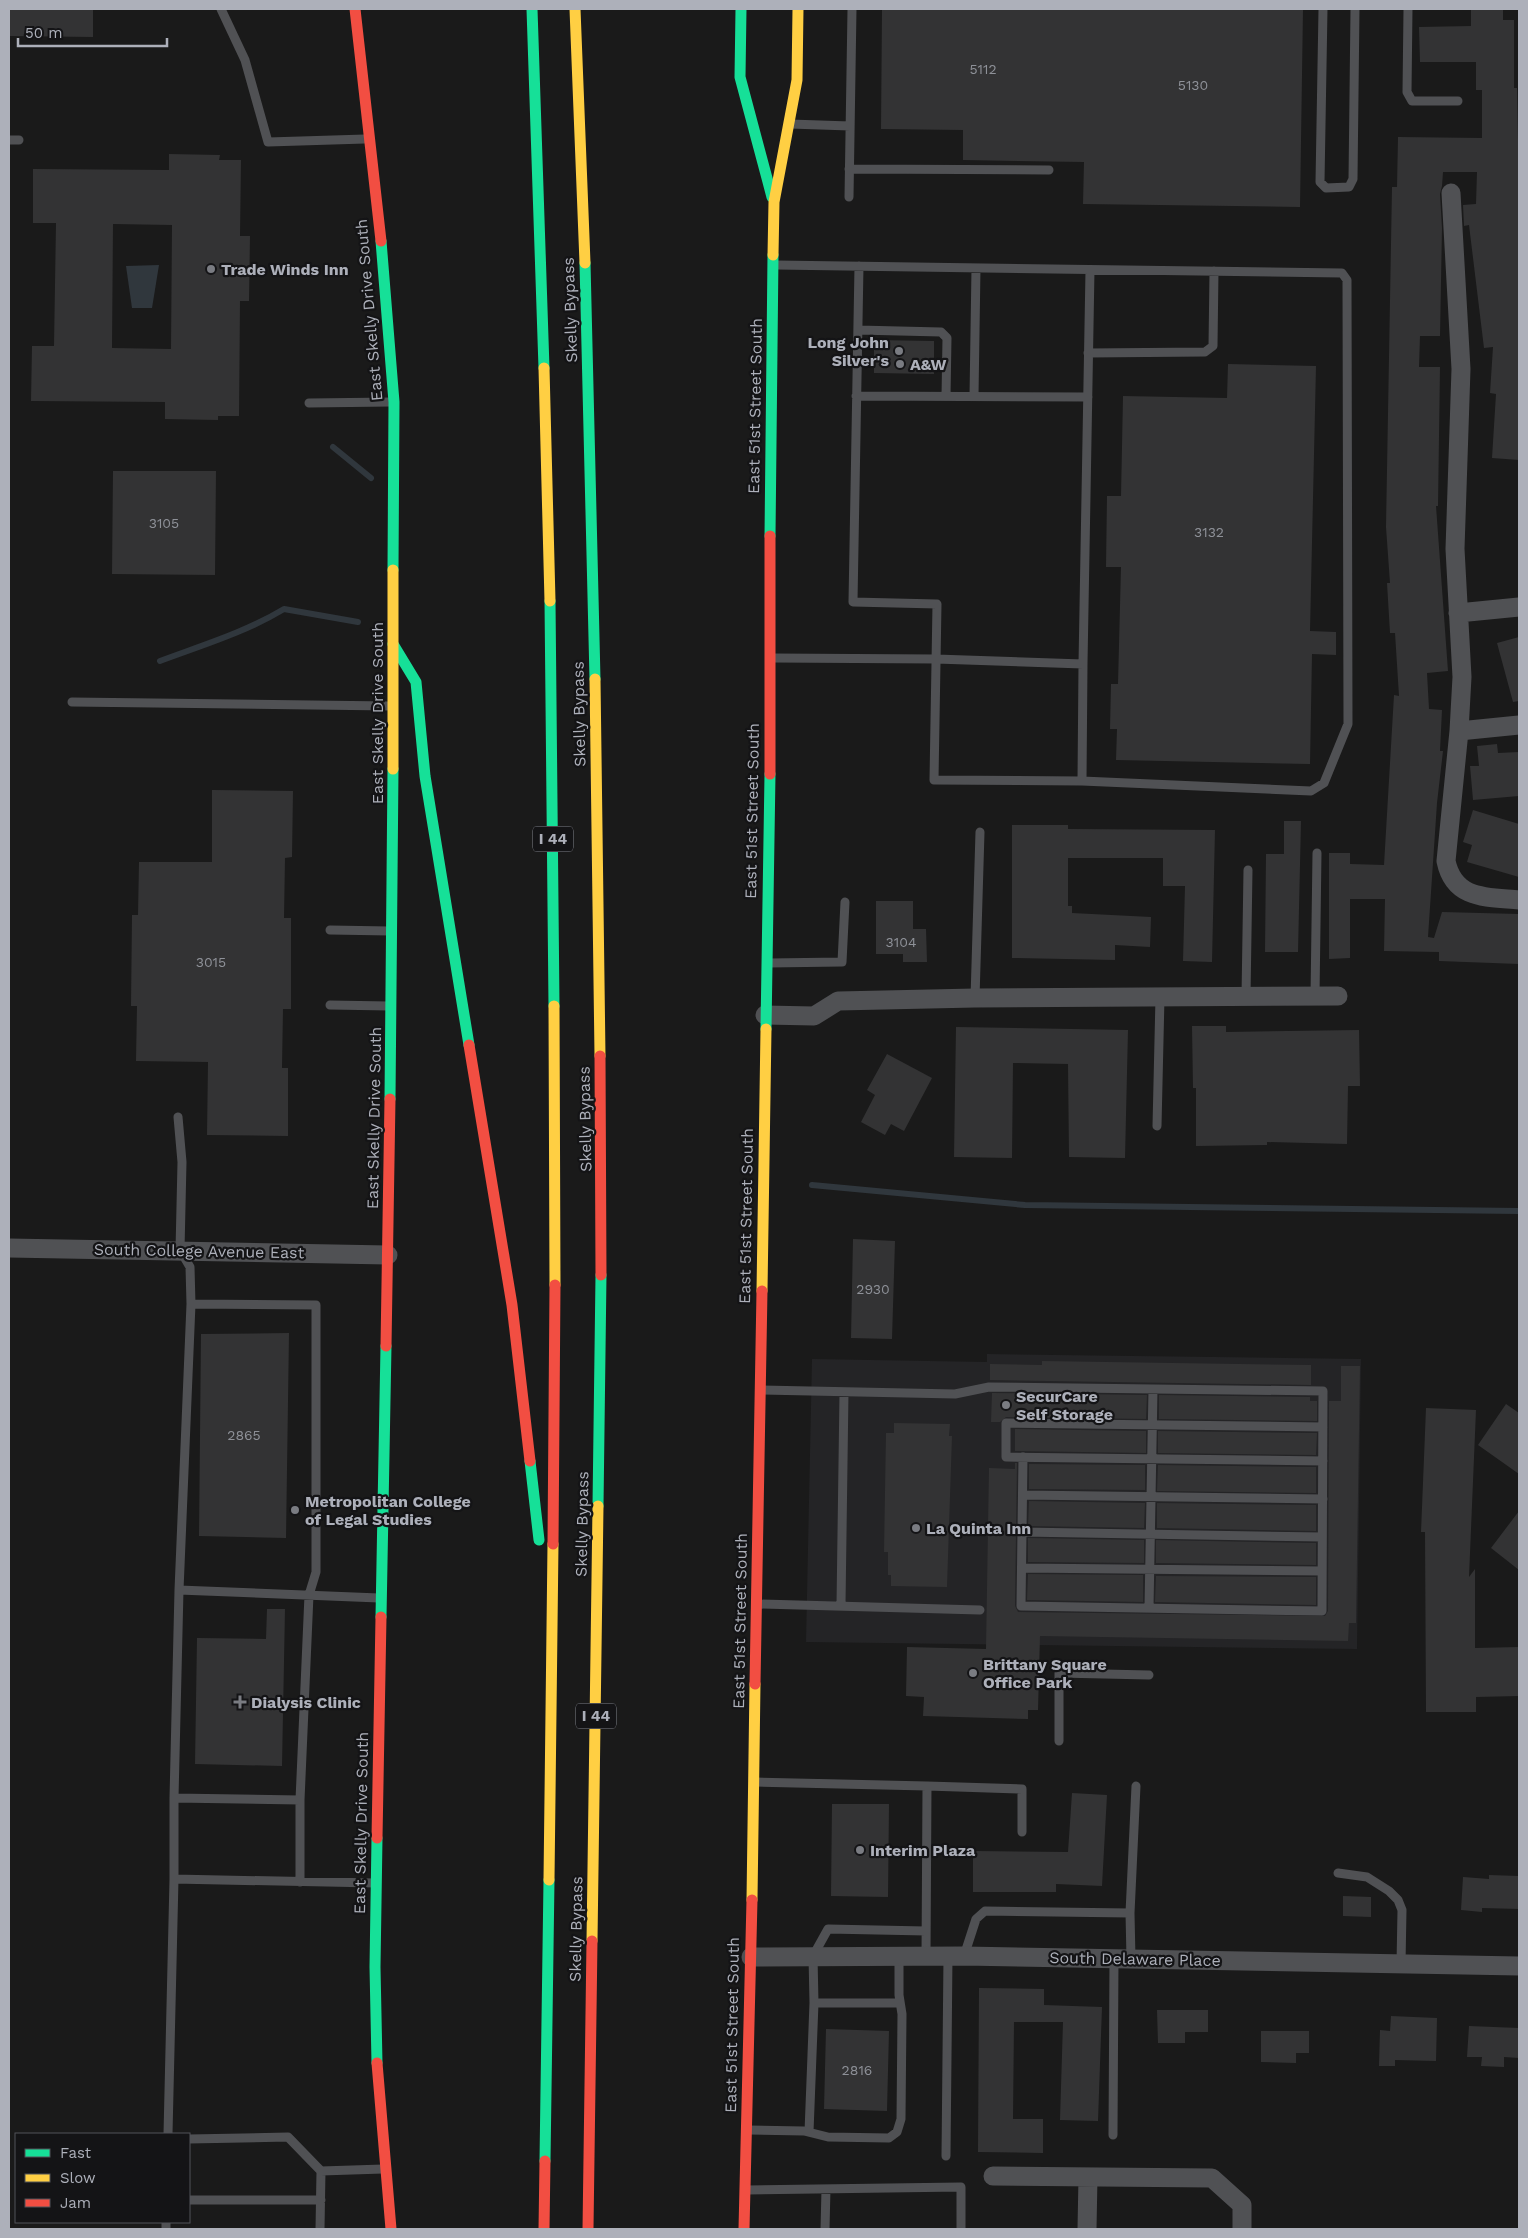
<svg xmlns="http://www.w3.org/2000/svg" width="1528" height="2238" viewBox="0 0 1528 2238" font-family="'Work Sans',sans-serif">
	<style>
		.built { fill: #242426 }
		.water { fill: #30373d }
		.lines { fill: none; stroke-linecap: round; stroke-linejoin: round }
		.stream { stroke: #30373d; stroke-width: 6 }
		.building { fill: #333334; fill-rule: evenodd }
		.lane { stroke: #505154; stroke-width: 9 }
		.street { stroke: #505154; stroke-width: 19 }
		.fast { stroke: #16e098; stroke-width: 11 }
		.slow { stroke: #ffcf43; stroke-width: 11 }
		.jam { stroke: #f24e42; stroke-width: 11 }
		.poi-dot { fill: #7a7c82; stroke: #141416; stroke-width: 2 }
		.labels { text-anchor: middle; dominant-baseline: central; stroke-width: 4.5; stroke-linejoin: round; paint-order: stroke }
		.number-label { font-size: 14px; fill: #8e9198 }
		.shield { fill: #141416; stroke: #7f8189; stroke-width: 1 }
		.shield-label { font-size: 15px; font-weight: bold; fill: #adb0ba }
		.poi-label { font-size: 16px; font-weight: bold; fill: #adb0ba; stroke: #141416; text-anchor: start }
		.street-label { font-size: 16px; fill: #adb0ba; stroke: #141416 }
	</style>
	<rect width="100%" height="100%" fill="#1a1a1a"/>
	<path class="built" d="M987,1354L1361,1359L1357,1649L806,1642L812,1359L987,1362Z"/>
	<path class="water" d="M159,265L152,308H132L126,266Z"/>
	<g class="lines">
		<path class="stream" d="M333,447L371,478
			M160,661C203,645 246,632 284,609L358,622
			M812,1185L1025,1205L1519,1211"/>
	</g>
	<path class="building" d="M9,9H93V37L9,36Z
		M882,9H1303L1300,207L1083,204L1084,162L963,160V130L881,129Z
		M1471,9H1503V20H1514V88H1517L1518,139H1519V460L1492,458L1496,394L1490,393L1493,347L1484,348L1469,225L1464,226L1463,205L1476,204L1477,172H1443L1442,186L1440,194L1442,228L1440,336H1420L1419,367H1440L1438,506H1436L1448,671L1427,673L1429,709L1442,710L1440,751H1443L1437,803L1428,937L1434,938L1442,912L1519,914V964L1439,961V952L1384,951L1385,899H1350V958L1329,959V853H1350V864L1384,865L1394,695L1399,696L1395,633H1390L1387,583H1390L1386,527L1392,187H1397L1398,137L1482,138V90H1476V62H1420L1419,27L1471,26Z
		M169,154L220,155L219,160H241L240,236H250L249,301H240L239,416H218V420L165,419V402L31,401L32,346H54L56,223H33V169L169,170ZM113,224L172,225L171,349L112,348Z
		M874,340L934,341V374L874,373Z
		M1228,364L1316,366L1310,631L1336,632V655L1312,654L1310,764L1116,760L1117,729H1110L1111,684H1118L1121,567H1106L1107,496H1121L1123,396L1227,398Z
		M113,471H216L215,575L112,574Z
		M1519,637V701L1513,702L1497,643Z
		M1497,744L1498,753L1519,752V796L1473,800L1470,766H1479L1477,746Z
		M212,790L293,791L292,857L285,858L284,918H291V1009H283L282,1068H288V1136L207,1135L208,1062L136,1061L137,1006H131L132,915H138L139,862H212Z
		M1473,810L1519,824V877L1467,862L1472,845L1463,842Z
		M1284,821H1301L1298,952H1265L1266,854H1284Z
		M1012,825H1068V829L1215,830L1212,962L1183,961L1185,886H1163V858H1068V906H1072V913L1151,917L1150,947L1115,945V960L1012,958Z
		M876,901H913V929H926L927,962H903V954H876Z
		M1192,1026H1226V1032L1359,1030L1360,1086H1348L1347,1144L1267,1142V1145L1196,1146V1088H1193Z
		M956,1027L1128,1030L1125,1158L1069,1157L1068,1064L1013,1063L1012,1158L954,1157Z
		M887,1054L932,1078L904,1131L891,1124L885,1135L861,1122L875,1095L867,1090Z
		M853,1239L895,1241L892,1339L851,1338Z
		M289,1333L286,1538L199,1536L201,1334Z
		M1042,1361L1311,1365V1385L990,1380V1364L1042,1365Z
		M1341,1366H1360L1356,1623H1349L1348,1641L1040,1636L1038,1710H1028V1719L923,1716L924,1697L906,1696L907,1647L986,1649L989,1468L1015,1469V1463H1017L1015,1606L1018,1612L1325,1616L1328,1611L1329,1401H1341Z
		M992,1393L1147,1395L1146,1419L1006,1417L1000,1422H991Z
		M1159,1395L1310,1397V1401H1317V1421L1159,1419Z
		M1506,1404L1519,1413V1474L1478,1445Z
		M1426,1408L1476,1410L1469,1577L1475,1569V1648L1519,1647V1696L1476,1697V1712H1426L1425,1532H1421Z
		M894,1423L950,1424L949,1436H952L947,1587L891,1586V1575H888V1552H884L886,1433H894Z
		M1015,1429L1146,1431V1453L1015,1451Z
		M1158,1431L1317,1433L1316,1455L1158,1453Z
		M1029,1464L1145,1465V1490L1029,1489Z
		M1158,1465L1316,1467V1493L1157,1491Z
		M1029,1501L1145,1503L1144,1528L1028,1526Z
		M1157,1503L1316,1505V1531L1157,1528Z
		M1519,1511V1570L1491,1548Z
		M1028,1538L1144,1540V1563L1028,1562Z
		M1156,1540L1316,1543V1565L1156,1563Z
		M1028,1574L1143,1575V1602L1027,1600Z
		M1156,1576L1316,1577V1605L1155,1602Z
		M267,1609H285L282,1766L195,1764L197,1638L266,1639Z
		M1072,1793L1107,1795L1102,1886L1056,1884V1892H973V1851L1068,1852Z
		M832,1804H889L888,1897L831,1896Z
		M1489,1875L1519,1876V1909L1482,1908V1912L1461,1910L1463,1877L1489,1879Z
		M1343,1896L1371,1897V1917L1343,1916Z
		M979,1988L1044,1989V2005L1102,2007L1098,2121L1060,2120L1063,2022H1014L1013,2119H1043V2153L978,2152Z
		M1157,2010H1208V2032H1185V2043H1158Z
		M1391,2016L1437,2018L1436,2061L1395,2060V2066H1379L1380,2030L1390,2031Z
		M1469,2026L1519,2028V2058L1504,2057V2067L1481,2066L1482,2057H1467Z
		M826,2029L889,2031L887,2111L824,2109Z
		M1261,2031H1309V2053H1296V2063L1261,2062Z"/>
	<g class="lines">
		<path class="lane" d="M221,9L245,60L268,142L365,139
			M1323,9L1320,182L1326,188L1349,187L1353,179L1355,9
			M1408,9L1407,92L1412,101H1458
			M790,124L850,126
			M9,140H19
			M849,169L1049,170
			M849,197L852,9
			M859,266L853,602L937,604L934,780L1082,781
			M858,330L941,332L947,338L946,396
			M1088,353L1205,352L1213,346L1214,271
			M856,396L1088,397
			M974,396L976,268
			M309,403L391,402
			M773,658L936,659L1083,664L1082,781L1311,791L1324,783L1348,724L1347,280L1342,273L776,265
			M1083,664L1090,270
			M72,702L390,706
			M330,930L390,931
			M769,963L842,962L845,902
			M1246,996L1248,870
			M1315,996L1317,853
			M975,998L980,832
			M330,1005L389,1006
			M178,1117L182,1162L180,1250L190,1267L191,1304L316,1305V1572L309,1595L300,1800V1882
			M1157,1126L1160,997
			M762,1390L955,1394L989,1387L1323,1391L1322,1611L1021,1606L1023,1457
			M1323,1427L1006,1423V1457L1323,1461
			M1023,1495L1323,1499
			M1022,1532L1322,1537
			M1022,1568L1322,1571
			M179,1590L191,1304
			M759,1604L980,1610
			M841,1605L844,1392
			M1149,1608L1153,1389
			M1059,1741V1673L1149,1675
			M755,1782L927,1786
			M174,1798V1879L375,1883
			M300,1800L174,1798L179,1590L379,1598
			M1338,1873L1367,1877L1389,1891L1398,1900L1402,1910L1401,1964
			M926,1956L927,1786L1022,1789V1832
			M964,1956L976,1919L985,1911L1130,1913
			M1131,1959L1130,1913L1136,1786
			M900,2003H814L813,1956L828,1929L926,1931
			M749,2130L804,2131L828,2137L889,2138L897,2132L901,2119L902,2014L899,1995V1956
			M809,2132L814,2003
			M168,2134L174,1879
			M1113,2135L1114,1959
			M189,2139L288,2137L321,2171L320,2229
			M946,2156L948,1956
			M321,2171L383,2169
			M747,2190L961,2187V2229
			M189,2200H321
			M166,2229V2222
			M825,2229L826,2189"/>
		<path class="street" d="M1451,193L1461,369L1455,549L1462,677L1459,731L1446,861C1454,900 1487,897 1519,900
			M1458,613L1519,607
			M1459,731L1519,725
			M765,1015L814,1016L838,1001L975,998L1338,996
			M9,1248L388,1255
			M751,1957L964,1956L1519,1966
			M993,2176L1212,2178L1242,2205V2229
			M1087,2229L1088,2177"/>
		<path class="fast" d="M532,9L544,368
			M741,9L740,77L772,197
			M381,241L394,402L393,570
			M585,263L595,679
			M770,536L773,255
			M550,601L554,1006
			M393,644L416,682L425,776L469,1045
			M766,1029L770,774
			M390,1099L393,769
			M530,1461L539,1540
			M598,1506L601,1275
			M381,1617L386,1346
			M377,2063L375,1967L377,1838
			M545,2161L549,1880"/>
		<path class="slow" d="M575,9L585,263
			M773,255L774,202L797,80L798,9
			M544,368L550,601
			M595,679L600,1056
			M393,769V570
			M554,1006L555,1285
			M762,1291L766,1029
			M549,1880L553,1544
			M752,1900L755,1684
			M592,1941L598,1506"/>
		<path class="jam" d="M355,9L381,241
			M770,774V536
			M469,1045L512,1305L530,1461
			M600,1056L601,1275
			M386,1346L390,1099
			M553,1544L555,1285
			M755,1684L762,1291
			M377,1838L381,1617
			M377,2063L391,2229
			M544,2229L545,2161
			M588,2229L592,1941
			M744,2229L752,1900"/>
	</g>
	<g class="poi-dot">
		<circle cx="211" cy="269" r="5"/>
		<circle cx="899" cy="351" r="5"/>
		<circle cx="900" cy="364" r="5"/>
		<circle cx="1006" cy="1405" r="5"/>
		<circle cx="295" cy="1510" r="5"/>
		<circle cx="916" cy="1528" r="5"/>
		<circle cx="973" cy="1673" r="5"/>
		<path d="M237.5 1694.5h5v5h5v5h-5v5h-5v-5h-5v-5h5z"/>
		<circle cx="860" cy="1850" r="5"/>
	</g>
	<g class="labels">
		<g class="number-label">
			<text x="983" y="69">5112</text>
			<text x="1193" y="85">5130</text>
			<text x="164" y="523">3105</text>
			<text x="1209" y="532">3132</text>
			<text x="901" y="942">3104</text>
			<text x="211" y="962">3015</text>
			<text x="873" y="1289">2930</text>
			<text x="244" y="1435">2865</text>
			<text x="857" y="2070">2816</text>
		</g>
		<g class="shield">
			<rect x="533" y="826.5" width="40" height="25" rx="4"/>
			<rect x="576" y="1703.5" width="40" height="25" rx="4"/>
		</g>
		<g class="shield-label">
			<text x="553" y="839">I 44</text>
			<text x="596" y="1716">I 44</text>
		</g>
		<g class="poi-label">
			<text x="221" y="269">Trade Winds Inn</text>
			<text x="889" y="342" text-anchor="end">Long John<tspan x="889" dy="18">Silver's</tspan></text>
			<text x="910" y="364">A&amp;W</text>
			<text x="1016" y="1396">SecurCare<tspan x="1016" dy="18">Self Storage</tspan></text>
			<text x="305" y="1501">Metropolitan College<tspan x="305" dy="18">of Legal Studies</tspan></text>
			<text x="926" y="1528">La Quinta Inn</text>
			<text x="983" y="1664">Brittany Square<tspan x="983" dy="18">Office Park</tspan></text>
			<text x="251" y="1702">Dialysis Clinic</text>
			<text x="870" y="1850">Interim Plaza</text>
		</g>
		<g class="street-label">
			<text transform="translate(369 310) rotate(-95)">East Skelly Drive South</text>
			<text transform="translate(570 310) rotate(-92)">Skelly Bypass</text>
			<text transform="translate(755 406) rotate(-89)">East 51st Street South</text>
			<text transform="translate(377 713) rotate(-90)">East Skelly Drive South</text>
			<text transform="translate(579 714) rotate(-91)">Skelly Bypass</text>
			<text transform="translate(752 811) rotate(-89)">East 51st Street South</text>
			<text transform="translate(374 1118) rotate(-89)">East Skelly Drive South</text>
			<text transform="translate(585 1119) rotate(-91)">Skelly Bypass</text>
			<text transform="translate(746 1216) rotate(-89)">East 51st Street South</text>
			<text transform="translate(199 1251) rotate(1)">South College Avenue East</text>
			<text transform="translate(582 1524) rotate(-89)">Skelly Bypass</text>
			<text transform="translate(740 1621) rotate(-89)">East 51st Street South</text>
			<text transform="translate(361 1823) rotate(-89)">East Skelly Drive South</text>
			<text transform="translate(576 1929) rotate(-89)">Skelly Bypass</text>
			<text transform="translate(1135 1959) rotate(1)">South Delaware Place</text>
			<text transform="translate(732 2025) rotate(-89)">East 51st Street South</text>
		</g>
	</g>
	<rect width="1528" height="2238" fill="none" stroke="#adb0ba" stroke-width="20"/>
	<rect x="15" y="2133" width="175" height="90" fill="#141416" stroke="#515258"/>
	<rect x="25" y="2149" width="25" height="8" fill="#16e098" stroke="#515258"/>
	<text x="60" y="2158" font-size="15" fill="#adb0ba">Fast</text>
	<rect x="25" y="2174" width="25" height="8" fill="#ffcf43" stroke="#515258"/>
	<text x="60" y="2183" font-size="15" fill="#adb0ba">Slow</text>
	<rect x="25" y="2199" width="25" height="8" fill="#f24e42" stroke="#515258"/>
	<text x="60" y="2208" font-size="15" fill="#adb0ba">Jam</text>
	<path d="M18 38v8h149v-8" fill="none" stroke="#adb0ba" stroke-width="2.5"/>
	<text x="25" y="38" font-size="15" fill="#adb0ba" stroke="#141416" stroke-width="4" paint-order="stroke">50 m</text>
</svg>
